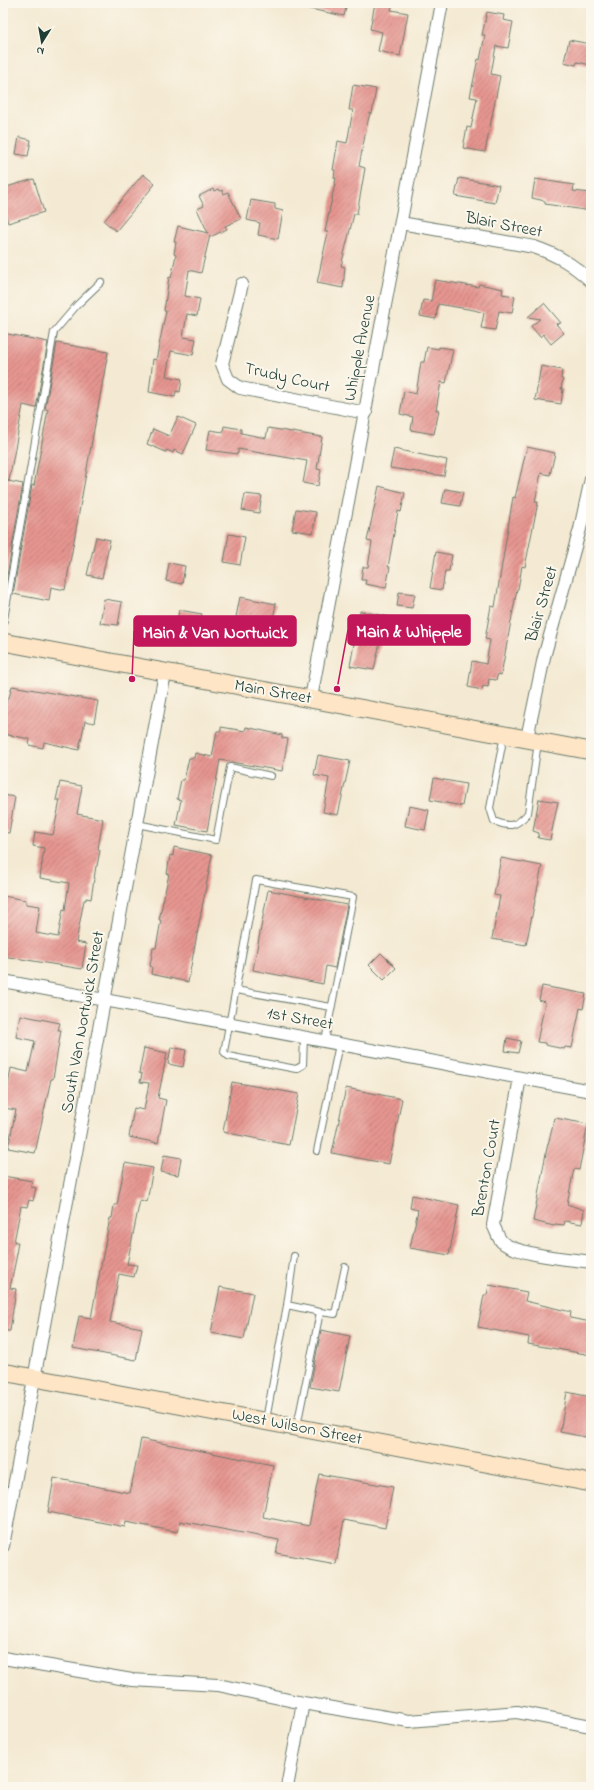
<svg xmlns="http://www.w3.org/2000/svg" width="594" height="1790" viewBox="0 0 594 1790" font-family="'Indie Flower',sans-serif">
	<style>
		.building { fill: url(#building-hatch) }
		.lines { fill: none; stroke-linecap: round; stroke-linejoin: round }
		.lane-casing { stroke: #6a7a6c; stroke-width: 8 }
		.street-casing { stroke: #6a7a6c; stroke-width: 14 }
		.secondary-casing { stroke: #6a7a6c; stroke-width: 19 }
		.lane { stroke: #fff; stroke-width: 6 }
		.street { stroke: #fff; stroke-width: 12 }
		.secondary { stroke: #fee5c5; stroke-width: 17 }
		.labels { text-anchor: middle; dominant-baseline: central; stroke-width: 4; stroke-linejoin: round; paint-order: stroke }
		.street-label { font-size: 17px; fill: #1f3d34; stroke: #fbf7ec }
		.leader { fill: none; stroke: #c2185b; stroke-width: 1.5 }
		.callout-dot { fill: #c2185b; stroke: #fbf7ec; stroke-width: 1.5 }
		.callout { fill: #c2185b; stroke: #c2185b; stroke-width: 1.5 }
		.callout-label { font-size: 18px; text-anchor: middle; font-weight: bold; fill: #fff }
	</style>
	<defs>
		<pattern id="building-hatch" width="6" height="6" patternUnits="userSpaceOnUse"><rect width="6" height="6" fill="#e69590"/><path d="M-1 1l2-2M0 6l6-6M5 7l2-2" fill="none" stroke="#ba7b76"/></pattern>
	</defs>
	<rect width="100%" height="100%" fill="#fbf7ec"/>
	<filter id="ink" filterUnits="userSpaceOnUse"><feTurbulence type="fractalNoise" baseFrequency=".025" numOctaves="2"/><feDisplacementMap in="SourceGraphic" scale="8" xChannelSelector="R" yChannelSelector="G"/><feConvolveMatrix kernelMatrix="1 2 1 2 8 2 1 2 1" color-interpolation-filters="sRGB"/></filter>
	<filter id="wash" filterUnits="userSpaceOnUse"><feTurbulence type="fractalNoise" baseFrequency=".012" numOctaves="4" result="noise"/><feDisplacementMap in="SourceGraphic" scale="16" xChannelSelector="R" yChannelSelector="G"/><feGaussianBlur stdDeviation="0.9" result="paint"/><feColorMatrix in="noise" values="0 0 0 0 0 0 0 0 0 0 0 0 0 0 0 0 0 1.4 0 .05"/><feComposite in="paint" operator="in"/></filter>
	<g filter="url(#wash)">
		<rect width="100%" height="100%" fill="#f4ead3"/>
		<g id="blocks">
			<path class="building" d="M306,3H347L344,16L305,8Z
				M375,3H393L391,10L408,13L400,56L378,51L382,32L370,29Z
				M487,12L504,15L503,20L513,22L508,48L496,46L491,74L500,76L485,152L463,148L467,127L471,128L477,98L470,97L478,59L480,60L485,35H482Z
				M569,40L591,44V65L577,62L576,65L564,62Z
				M353,85L376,89L372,114L370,113L367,125L359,166L365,168L357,214H354L341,266L345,267L343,288L317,283L328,232H325L336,178H334L335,170H333L338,141L347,143L353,110H349Z
				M19,137L31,140L28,156L16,154Z
				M143,174L155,184L116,231L104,221Z
				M459,178L499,185L495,203L455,196Z
				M34,179L44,212L8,223L6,216H3V188Z
				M535,179L574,185L573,191L591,193V211L545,204V201L532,198Z
				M213,189L214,191L219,189L220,191L222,190L224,194L228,192L241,219L225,226L227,229L210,237V235L201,273L189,270L185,296L200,299L197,316L187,314L183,337L196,339L193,355L171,351L166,376L182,379L180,392L176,391L175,397L149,392L153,359L156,360L166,311H164L169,277L171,278L176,255L174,254L176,242H174L178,226L208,233L197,209L204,206L199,196Z
				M251,200L275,204V209L283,211L278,239L258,235L260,223L247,220Z
				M435,280L478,287L479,284L503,289L502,294L515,296L512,313L499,311L495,330L481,328L484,313L474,310L438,304L436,319L420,316L423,300L431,301Z
				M544,303L561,323L556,324L564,333L551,344L543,334L540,337L531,326L540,319L528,317Z
				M3,333L48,342L36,408L23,405L9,481L3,480Z
				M57,343L108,352L65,590L51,587L49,601L13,594L32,485L34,486L48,410L45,409Z
				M427,347L439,349V347L453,349L446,383L441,382L436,410H439L434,434L411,430L413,417L400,414L404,391L416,394L421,362H424Z
				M541,366L562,370L561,379H563L561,389H563L561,404L535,400Z
				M178,417L196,425L183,454L174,450L173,453L167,450L166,452L147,444L153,429L169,436Z
				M224,426L241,429V433L266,438L268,428L322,437L317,469L321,470L318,486L303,483L307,461L238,449V454L206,450L210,430L223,432Z
				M527,447L555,453L550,475L541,473L535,502H538L525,567L522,566L518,589H517L501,675L498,674L496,680L489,679L488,687L483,686L482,690L468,687L472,661L486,664L490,640L485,639L491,606L495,607L513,497L515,498Z
				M394,449L447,460L444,476L390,468Z
				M3,480L23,484L4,593L3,592Z
				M379,486L405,493L401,512L398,511L388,567H390L386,588L365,584L366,580H361L363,567H368L372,542L367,541Z
				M445,489L463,492L460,506L442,503Z
				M245,494L262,496L259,513L242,510Z
				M296,509L316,512L313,533L292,530Z
				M229,534L245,537L240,565L224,562Z
				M96,537L110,540L102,578L87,575Z
				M436,552L452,555L449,571H445L442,590L430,588Z
				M169,563L185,566L182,584L166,581Z
				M399,592L415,594L412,608L397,606Z
				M240,597L276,604L272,624L236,617Z
				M104,599L122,602L118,625L100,623Z
				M179,610L202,614L199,632L192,631V636L180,634L181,629L176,628Z
				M360,611L390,617L386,637H381L374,670L350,666Z
				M12,686L98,701L94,723L85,721L79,750L44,742L43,748L29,745L30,739L3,734L5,722L3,720L7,698H9Z
				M221,727L245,731L246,727L282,735V738L288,739L282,771L220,760L207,831L176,825L181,800L177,799L181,780H184L189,758H194L195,753L212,757L217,731H221Z
				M318,755L350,761L338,815L323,812L329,778L314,775Z
				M434,778L466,784L462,806L430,800Z
				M60,782L82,786L77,814L103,819L98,849L100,850L97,866H96L91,899L86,898V900H84L76,942L86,944L82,969L3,956V896L26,900V904L40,906L36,933L58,937L63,909L65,910L69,883L40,878L44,848L33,846L35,832L53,835L60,800H56Z
				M3,795L15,797L9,833L3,832Z
				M539,799L558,802L550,840L538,838L539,833L533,831Z
				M409,806L429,810L425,830L405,826Z
				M174,847L212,855L188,982L151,974L152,967L150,966L153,948H156L161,920H159L169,874H167L170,855L173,856Z
				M501,858L542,866L526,945L492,939L500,896L494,895Z
				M268,890L347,905L335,968L326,966L323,984L253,970Z
				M381,953L396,968L384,980L369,965Z
				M542,986L586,994L583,1009L580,1008L572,1048L565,1047L564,1049L545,1045V1043L537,1042L545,1002L539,1000Z
				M20,1015L60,1023L58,1030H61L53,1079H51L35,1153L8,1148L16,1110L4,1108L11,1068L28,1072L35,1041L16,1037Z
				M507,1038L521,1041L518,1053L505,1051Z
				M171,1047L186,1050L183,1067L168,1064Z
				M144,1048L167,1053L158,1098L166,1100L158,1143L129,1137L134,1108L144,1110L149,1083L140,1082L142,1074L139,1073Z
				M232,1082L299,1094L289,1145L223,1132Z
				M346,1088L402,1099L389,1164L332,1153Z
				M555,1118L588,1124L579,1170L574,1169L567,1204L584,1210L582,1224L565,1221L564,1225L555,1224L554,1226L533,1221L547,1148Z
				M164,1155L181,1158L178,1175L161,1172Z
				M125,1163L153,1168L147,1202L140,1200L127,1264L137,1265L134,1277L119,1274L110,1322L142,1328L136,1360L73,1348L79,1316L91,1318L110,1218H112L114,1205H117Z
				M3,1176L32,1181L31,1187L36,1188L33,1201L29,1200L27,1207L21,1206L14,1242H18L16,1254H17L10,1288L16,1289L10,1331H3Z
				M412,1195L459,1205L449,1255L410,1248L418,1210L410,1208Z
				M489,1285L527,1292L525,1301L571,1312L570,1318L591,1322V1355L528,1344L529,1337L478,1327L484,1295H487Z
				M220,1287L253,1293L244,1339L211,1333Z
				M321,1330L350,1336L339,1392L310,1387Z
				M567,1392L591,1397V1438L560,1432Z
				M141,1439L273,1465L263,1517L309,1526L319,1474L393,1487L385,1528L344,1520L336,1564L276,1553L279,1540L180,1521L178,1532L126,1522L125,1527L48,1512L54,1478L130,1493Z"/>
		</g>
	</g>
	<g filter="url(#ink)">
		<use href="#blocks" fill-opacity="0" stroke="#6a7a6c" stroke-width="1"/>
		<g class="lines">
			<g class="lane-casing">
				<path id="lane" d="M3,625L54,332L77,305L101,282
					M504,735L490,808L494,821C510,828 517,826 528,813L538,742
					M137,824L216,840L230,767L271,776
					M236,990L331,1007
					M304,1038L303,1065L296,1069L228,1056L224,1052L256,880L353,897L325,1041
					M317,1151L339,1044
					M287,1305L320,1312L297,1426
					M320,1312L335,1314L345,1267
					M266,1420L287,1305L294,1256"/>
			</g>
			<g class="street-casing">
				<path id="street" d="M401,223L534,247C558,255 572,264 591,281
					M242,284L222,364L228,379L240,388L366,413
					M311,698L442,3
					M527,738L544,657L580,529L591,479
					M3,981L591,1091
					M520,1078L493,1225C496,1230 498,1238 502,1242C517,1255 570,1259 591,1262
					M3,1546L165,673
					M3,1658L132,1680L218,1685L303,1703L409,1721L517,1712L591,1726
					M287,1787L303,1703"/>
			</g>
			<g class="secondary-casing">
				<path id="secondary" d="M3,642L591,751
					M3,1372L591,1483"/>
			</g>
			<use href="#lane" class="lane"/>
			<use href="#street" class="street"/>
			<use href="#secondary" class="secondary"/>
		</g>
	</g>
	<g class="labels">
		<g class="street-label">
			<text transform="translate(504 225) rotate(11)">Blair Street</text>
			<text transform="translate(360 348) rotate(-79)">Whipple Avenue</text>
			<text transform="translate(287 378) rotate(13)">Trudy Court</text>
			<text transform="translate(542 604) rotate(-74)">Blair Street</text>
			<text transform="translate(273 692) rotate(10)">Main Street</text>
			<text transform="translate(300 1019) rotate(10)">1st Street</text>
			<text transform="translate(83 1022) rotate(-80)">South Van Nortwick Street</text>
			<text transform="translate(487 1168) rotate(-80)">Brenton Court</text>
			<text transform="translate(297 1427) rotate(11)">West Wilson Street</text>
		</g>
	</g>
	<path class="leader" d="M337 689L348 630M132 679L134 631"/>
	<g class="callout-dot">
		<circle cx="337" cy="689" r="4"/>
		<circle cx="132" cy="679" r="4"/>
	</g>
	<g class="callout">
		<rect x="348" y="615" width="122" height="30" rx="4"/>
		<rect x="134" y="616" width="162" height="30" rx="4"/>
	</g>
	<g class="callout-label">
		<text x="409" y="637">Main &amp; Whipple</text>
		<text x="215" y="638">Main &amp; Van Nortwick</text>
	</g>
	<rect width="594" height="1790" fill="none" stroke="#fbf7ec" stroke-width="16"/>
	<g transform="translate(42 42) rotate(191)" stroke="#fbf7ec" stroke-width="3" paint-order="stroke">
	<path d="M0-3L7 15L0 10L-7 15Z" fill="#1f3d34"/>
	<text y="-6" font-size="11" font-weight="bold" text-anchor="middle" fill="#1f3d34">N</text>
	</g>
</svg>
